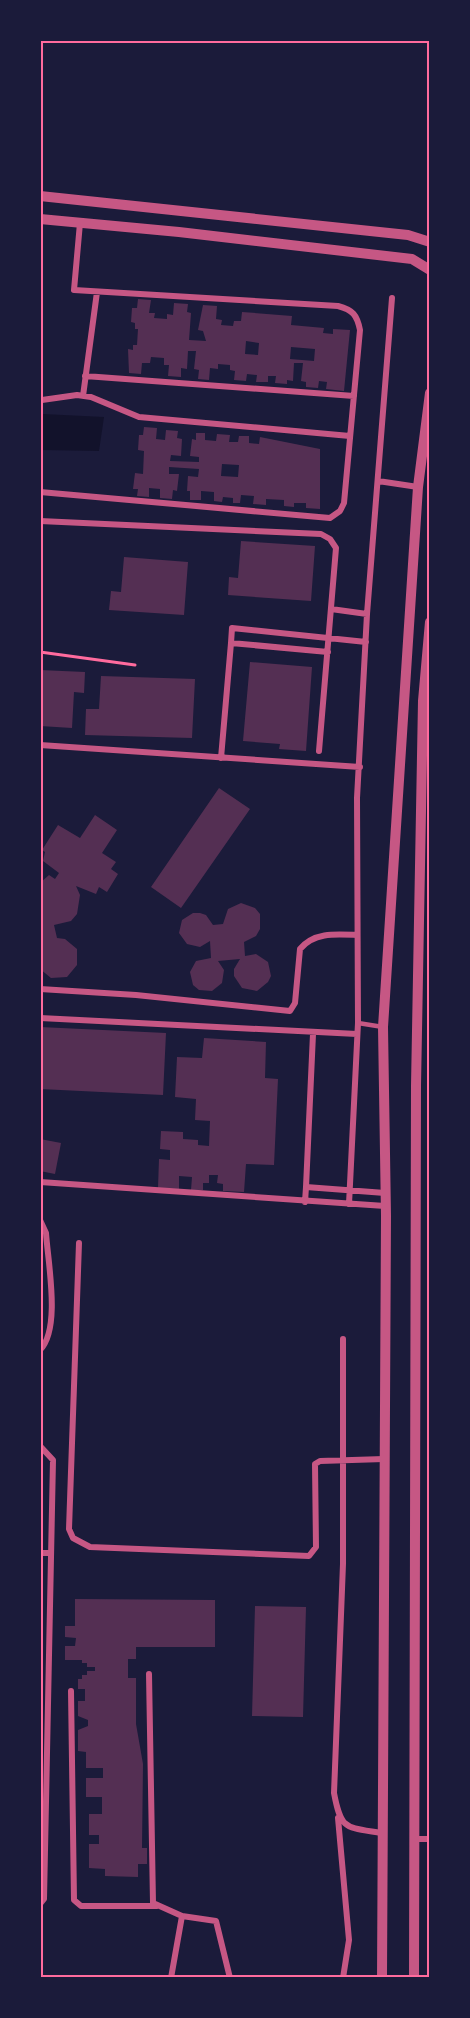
<svg xmlns="http://www.w3.org/2000/svg" width="470" height="2018" viewBox="0 0 470 2018" font-family="Raleway,sans-serif">
	<style>
		.water { fill: #12122b }
		.building { fill: #542f53; fill-rule: evenodd }
		.lines { fill: none; stroke-linecap: round; stroke-linejoin: round }
		.path { stroke: #ff6b9d; stroke-width: 3 }
		.service { stroke: #c65784; stroke-width: 4.5 }
		.minor { stroke: #c65784; stroke-width: 6 }
		.tertiary { stroke: #c65784; stroke-width: 10 }
		.neatline { fill: none; stroke: #ff6b9d; stroke-width: 2 }
	</style>
	<rect width="100%" height="100%" fill="#1b1b3a"/>
	<path class="water" d="M43,414L104,417L99,451L41,450Z"/>
	<path class="building" d="M138,299L151,300L149,313H155L154,318L167,319V314L173,315L174,303L188,304L187,312L191,313L189,340L206,341L203,331L198,330L203,305L217,306L216,319L222,320L221,325L233,326L234,321H241L242,312L292,316L291,325L324,328L323,333L333,334V329L350,330L344,391L326,389L327,382L319,381L318,388L306,387V382L301,381L303,363H294L293,381L287,380V384L275,383L276,376H268V382H256L257,375L247,374L246,381L234,380L235,371L230,370V365L218,364V369L210,368L209,380L198,379L199,370L194,369L196,351H188L187,369L181,368V377L168,376L169,365H164V358L151,357L150,363H142L141,374L129,373L128,349L133,350V345H137L138,329H135V323L131,322L132,308H137ZM246,341L259,343L258,355L245,354ZM291,347L315,349L314,361L290,359Z
		M144,427L157,428L156,439L165,440L166,430L178,431L177,438L182,439L181,456L171,455L170,461L199,462V457L190,456L192,439L196,440V433H205V440L216,441L217,434L230,435L229,442H238L239,436H249V443L259,444L260,437L320,449V509L306,508V503H294V507L284,506V500L266,499V505L253,504L254,496L241,495L240,503H233V498L223,497L222,502L214,501V492L201,491V500H190V491H187L188,476L198,477L199,469L169,467V474H179L177,491L173,490L172,499L160,498V489L149,488V497L137,496L138,489H133L135,473L143,474L144,451L138,450L139,435H143ZM222,464L239,465L238,477L221,476Z
		M241,541L315,546L311,601L228,595L229,577L238,578Z
		M124,557L188,562L184,615L109,610L111,591L121,592Z
		M250,662L312,667L306,751L279,749L280,744L243,741Z
		M40,670L85,672L84,693L74,692L72,728L40,726Z
		M101,676L195,679L192,738L85,735L86,709H99Z
		M219,788L250,809L181,908L151,887Z
		M95,815L117,830L102,853L116,862L111,869L118,874L107,892L99,887L96,894L76,886L80,895L77,914L71,921L54,925L57,938L65,939L77,949V965L67,977L51,978L40,969V883L49,875L55,879L59,873L43,861L45,852L42,850L58,825L80,838Z
		M241,903L255,908L260,914V929L256,936L244,942L245,956L256,954L268,962L271,976L268,982L257,991L242,988L234,976V969L240,959L218,961L224,970L222,983L212,991L199,990L193,985L190,972L196,961L211,958L210,941L200,947L187,944L179,933L182,920L193,913H200L206,915L213,925L223,924L228,909Z
		M40,1027L166,1033L163,1095L40,1089Z
		M204,1038L266,1042L265,1078L278,1079L274,1165L246,1164L244,1192L223,1191V1184L217,1183L218,1175H209V1183H203V1190H191L192,1177L179,1176V1189L158,1188L159,1159L170,1160V1150L160,1149L161,1131L183,1132V1139L198,1140V1145L209,1146L210,1121L195,1120L196,1099L175,1097L177,1057L202,1058Z
		M40,1139L61,1143L55,1174L40,1171Z
		M75,1599L215,1600V1647H136V1659H128V1678H136V1724L143,1764L142,1848H147V1864H138V1877L105,1876V1869L89,1868V1844H99V1835H89V1814H102V1797H86V1778H103V1768H86V1752L78,1751V1730L88,1726V1720L78,1716V1701H85V1689H78V1679H82V1675H87V1671H95V1667H87V1663H82V1660H65V1646H75L76,1638L65,1637V1626H75Z
		M255,1606L306,1607L303,1717L252,1716Z"/>
	<g class="lines">
		<path class="path" d="M40,652L135,665"/>
		<path class="service" d="M358,1023L383,1027"/>
		<path class="minor" d="M85,376L354,396
			M83,396L97,292
			M40,398V410
			M42,400L77,395L91,397L139,417L350,436
			M378,481L418,487
			M40,492L330,518L340,511L344,503L360,330C357,315 353,310 338,306L74,290L80,223
			M40,521L321,534L330,539L336,548L319,751
			M331,609L367,614
			M328,652L231,643L232,628L366,642
			M40,745L360,767
			M221,758L231,643
			M40,989L136,995L290,1011L295,1003L300,949C314,932 336,934 356,935
			M40,1018L357,1034
			M40,1182L385,1206
			M306,1187L313,1034
			M305,1202L306,1187L385,1193
			M349,1204L358,1023L357,798L367,614L392,298
			M40,1220L46,1233C48,1263 61,1329 40,1350
			M79,1243L69,1529L73,1538L90,1547L309,1556L316,1547L315,1464L320,1461L384,1459
			M343,1339V1564L334,1793C341,1830 345,1827 381,1833
			M40,1446L53,1460L44,1899L40,1904
			M40,1553H51
			M149,1674L153,1903L182,1916L216,1921L230,1978
			M71,1691L74,1900L81,1906H157
			M338,1818L349,1940L343,1978
			M416,1839H430
			M171,1978L182,1916"/>
		<path class="tertiary" d="M40,196L408,235L430,242
			M40,219L179,232L412,259L430,270
			M382,1978L386,1216L383,1027L418,487L430,393
			M414,1978L416,1086L423,701L430,622"/>
	</g>
	<rect width="470" height="2018" fill="none" stroke="#1b1b3a" stroke-width="84"/>
	<rect x="42" y="42" width="386" height="1934" class="neatline"/>
</svg>
